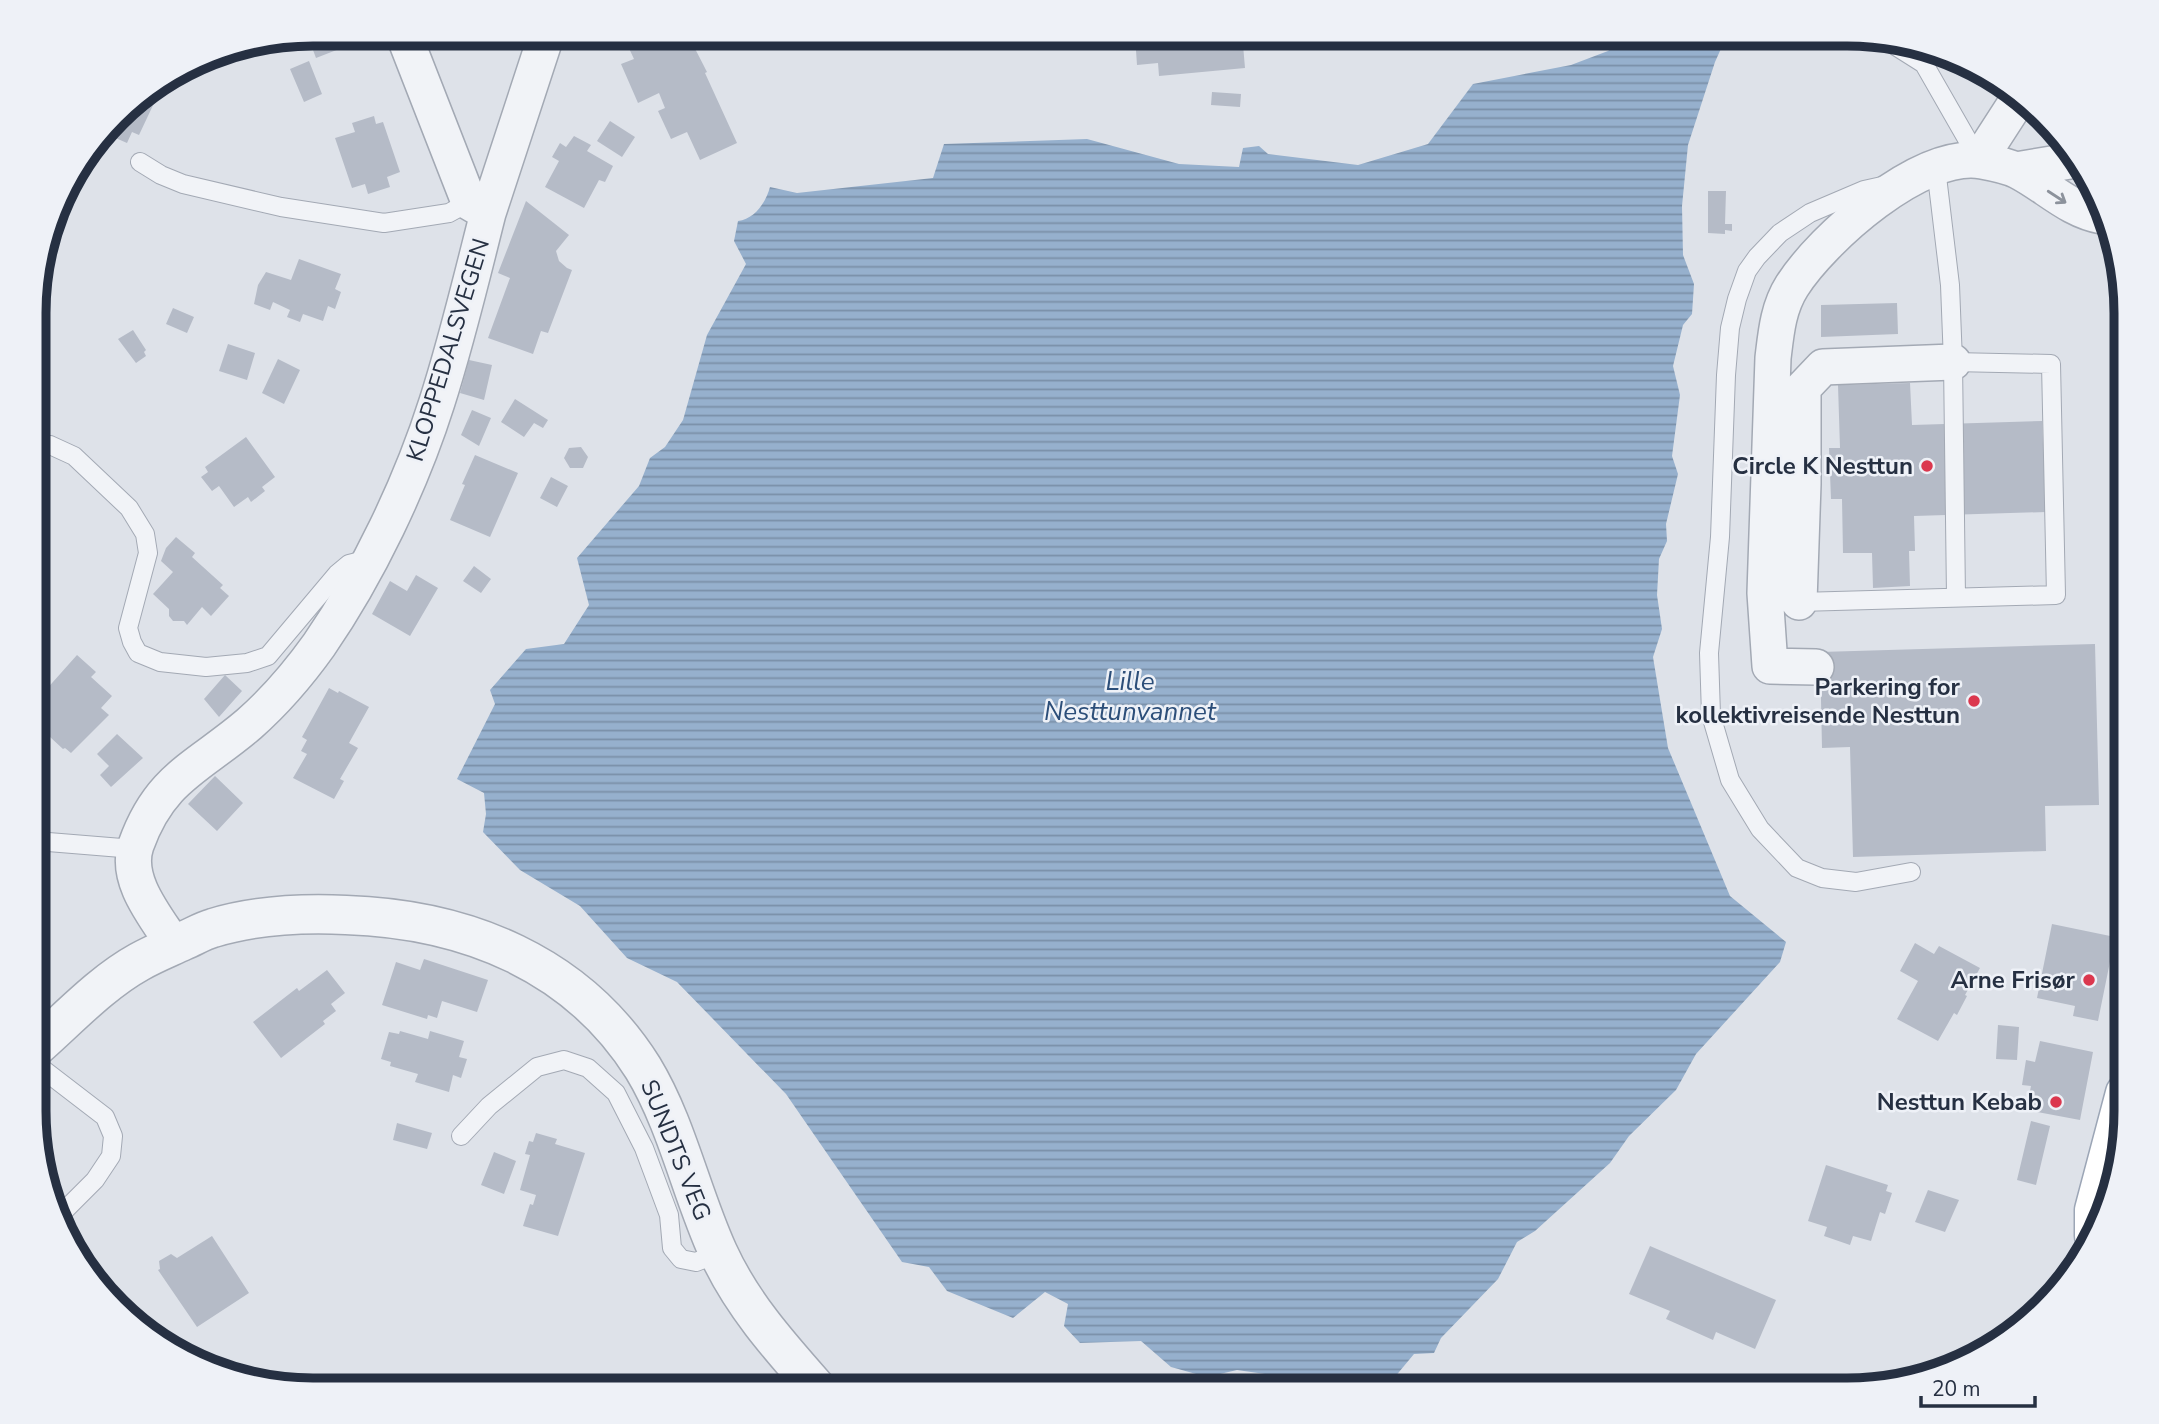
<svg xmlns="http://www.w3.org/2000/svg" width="2159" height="1424" viewBox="0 0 2159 1424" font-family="'Nunito Sans',sans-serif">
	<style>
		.water { fill: url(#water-rules) }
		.building { fill: #b5bbc7 }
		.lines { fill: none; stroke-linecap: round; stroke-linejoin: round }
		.service-casing { stroke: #a3a9b4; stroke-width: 20 }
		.minor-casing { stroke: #a3a9b4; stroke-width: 38 }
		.tertiary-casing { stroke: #a3a9b4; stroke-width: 41 }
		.primary-casing { stroke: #9ca6b6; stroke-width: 41 }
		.service { stroke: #f1f3f7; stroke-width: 18 }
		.minor { stroke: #f1f3f7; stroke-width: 35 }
		.tertiary { stroke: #f1f3f7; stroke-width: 38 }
		.primary { stroke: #fff; stroke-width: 38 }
		.oneway { stroke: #8c929c }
		.poi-dot { fill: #db374e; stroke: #eef1f7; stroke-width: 2.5 }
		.labels { text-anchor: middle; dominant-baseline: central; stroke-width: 5; stroke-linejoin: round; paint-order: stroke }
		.street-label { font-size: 24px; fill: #263042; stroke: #eef1f7 }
		.poi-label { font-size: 24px; font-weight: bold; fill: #263042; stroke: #eef1f7; text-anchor: end }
		.water-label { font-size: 26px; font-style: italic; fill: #2c4e79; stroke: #eef1f7 }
		.rim { fill: none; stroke: #263042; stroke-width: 9 }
	</style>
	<defs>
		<pattern id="water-rules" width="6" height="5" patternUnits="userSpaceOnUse" patternTransform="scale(1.75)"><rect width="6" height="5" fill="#96b0cd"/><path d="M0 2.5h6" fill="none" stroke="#7a90a8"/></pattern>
	</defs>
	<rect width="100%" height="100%" fill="#dee2e9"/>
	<path class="water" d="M1630,33H1728L1715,62L1688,145L1682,206L1683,255L1694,284L1692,314L1683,325L1673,366L1680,395L1672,456L1678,474L1666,524L1667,541L1659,559L1657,595L1662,629L1653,657L1668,748L1730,896L1786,942L1780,962L1696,1054L1676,1090L1629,1136L1610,1163L1535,1231L1517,1242L1498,1279L1441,1338L1434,1353L1414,1354L1389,1384L1332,1388L1301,1379L1237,1370L1207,1377L1171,1367L1141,1341L1080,1343L1064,1326L1068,1304L1045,1292L1013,1318L947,1291L929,1267L902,1262L786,1094L677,982L627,958L580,906L520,870L483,832L486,814L484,793L457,779L495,704L490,690L526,649L564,644L589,605L577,558L639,486L650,458L665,447L683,420L707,335L746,264L734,241L738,221C755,219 766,202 770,187L797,193L933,178L944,144L1087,139L1179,164L1239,167L1243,148L1259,146L1268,154L1358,165L1428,144L1473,84L1571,65L1608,51Z"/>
	<path class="building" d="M312,33H348L352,44L316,58L307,34Z
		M606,33H687L707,72L705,73L737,143L700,160L687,132L671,139L658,111L665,108L659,93L638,103L621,64L634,59L627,44L614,50Z
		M1160,33H1242L1245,68L1159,76L1158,63L1137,65L1135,36Z
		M309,61L322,94L304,102L290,69Z
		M161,82L163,84L139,135L132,132L127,143L111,136L116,125L113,123L128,103Z
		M1212,92L1241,94L1240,107L1211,105Z
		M374,116L376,124L383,122L400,172L387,177L390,187L368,194L365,184L352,188L335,138L355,132L352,123Z
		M610,121L635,137L622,157L597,141Z
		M574,136L591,145L587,151L613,166L605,182L599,180L584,208L545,187L559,161L552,157L560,143L566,147Z
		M1708,191H1726L1725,224H1732V231L1725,230V234L1708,233Z
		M526,201L569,235L556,251L559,261L567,268L572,270L548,333L541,331L533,354L488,338L510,278L498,273Z
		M299,259L341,274L335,289L341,292L335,309L328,306L323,321L303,314L300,322L287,317L290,310L273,302L270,310L254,304L258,285L266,272L291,280Z
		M1897,303L1898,334L1821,337V305Z
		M173,308L194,317L187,333L166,324Z
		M133,330L146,350L144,352L146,356L136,363L118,339Z
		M228,344L255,353L247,380L219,371Z
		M278,359L300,370L284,404L262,393Z
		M469,360L492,365L484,400L460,393Z
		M1910,383L1912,425L2042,421L2046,512L1914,516L1915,551H1909L1910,586L1873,588L1872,553H1843L1842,499H1831L1829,448H1840L1838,385Z
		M515,399L548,420L543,428L534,423L524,437L501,422Z
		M472,410L491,418L479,446L461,435Z
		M246,437L275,477L262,487L265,491L251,502L248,497L234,507L219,486L212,491L201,477L208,472L205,467Z
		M581,447L588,457L583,468H570L564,458L569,448Z
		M475,455L518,473L490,537L450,520L465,485L462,484Z
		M551,477L568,486L557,507L540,498Z
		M176,537L195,553L192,557L223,585L220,588L229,596L211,616L202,607L187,625L184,621H173L169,616V609L153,594L173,572L161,561L166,548Z
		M474,566L491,579L481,593L463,581Z
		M416,575L438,588L410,636L372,614L390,581L407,591Z
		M2095,644L2099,805L2045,806L2046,851L1853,857L1850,747L1822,748L1820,652Z
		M77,655L96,672L91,677L112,696L101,708L109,715L71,753L65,748L63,749L36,724V701Z
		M225,675L242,691L219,717L204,699Z
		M329,688L338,693L339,691L369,707L349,743L358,748L340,779L344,781L334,799L293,778L307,754L301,751L307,740L302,737Z
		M117,734L143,758L111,787L100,775L109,766L97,754Z
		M215,776L243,803L217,831L188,804Z
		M2052,924L2115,937L2098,1021L2073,1016L2075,1006L2037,998Z
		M1915,943L1934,954L1939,946L1980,968L1965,995L1967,996L1957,1015L1954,1013L1938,1041L1897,1019L1918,981L1900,971Z
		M424,959L488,980L477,1012L442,1001L437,1018L428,1015L427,1019L382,1005L396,962L420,970Z
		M327,970L345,993L331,1004L336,1011L323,1021L325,1024L281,1058L253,1022L297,988L299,991Z
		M1998,1025L2019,1027L2017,1060L1996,1059Z
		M400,1031L428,1039L430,1031L464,1041L459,1057L467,1059L461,1078L453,1075L449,1092L415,1082L418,1074L390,1066L391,1062L381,1059L389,1032L399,1034Z
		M2040,1041L2093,1052L2080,1120L2026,1110L2031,1086L2022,1085L2026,1060L2035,1062Z
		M2031,1121L2050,1126L2036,1185L2017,1180Z
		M397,1123L432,1133L427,1149L393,1140Z
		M536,1133L557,1139L555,1144L585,1153L558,1236L523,1226L530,1204L533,1205L536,1195L520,1190L530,1155L525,1154L529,1141L533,1142Z
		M494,1152L516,1161L504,1194L481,1185Z
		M1826,1165L1888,1185L1886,1191L1892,1193L1885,1214L1880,1212L1871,1241L1853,1236L1850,1245L1824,1236L1827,1227L1808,1221Z
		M1928,1190L1959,1200L1945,1232L1915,1222Z
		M212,1236L249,1293L197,1327L158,1270L160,1269L159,1261L171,1254L177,1258Z
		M1650,1246L1776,1300L1755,1349L1716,1332L1713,1340L1666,1319L1670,1311L1629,1294Z
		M96,1269L115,1297L114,1298L90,1272Z
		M1804,1376L1882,1385L1865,1390H1791Z"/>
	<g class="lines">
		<g class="service-casing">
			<path id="service" d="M1886,40L1924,64L1979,160
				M140,162L161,175L183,184L281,207L384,223L449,213L469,202
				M1936,168L1950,285L1953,362L1956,597
				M1882,186L1864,190L1810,213L1780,233L1757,257L1747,271L1737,299L1730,328L1726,375L1720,537L1709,653L1711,715L1730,780L1760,829L1797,868L1822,878L1856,882L1911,872
				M36,444L50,445L74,456L129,508L145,534L148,553L128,628L132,642L138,653L160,662L206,667L247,663L268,656L337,574L349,564L369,559
				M1799,602L2056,595L2051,364L1953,362
				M36,841L134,849
				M36,1064L105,1117L113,1136L111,1156L95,1180L59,1216
				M461,1136L489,1106L537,1067L564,1060L588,1068L616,1093L644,1148L669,1215L672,1248L681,1259L696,1262L719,1253"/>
		</g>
		<g class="minor-casing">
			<path id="minor" d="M1979,160L2019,98
				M2016,170L2076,160
				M488,213L547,33
				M1769,485L1803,484V388L1823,367L1953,362
				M1799,602L1803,484
				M1816,667L1770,666L1765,593L1773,358C1776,333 1778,308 1792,286C1822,239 1921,150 1982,161C1993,163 2008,166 2018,171C2047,186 2069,210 2102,216
				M174,945C156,917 124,880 136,845C160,777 199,767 249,724C275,701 299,673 319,645C368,574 411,484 437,402C457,340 472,276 488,213L469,202L403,33"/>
		</g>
		<g class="tertiary-casing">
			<path id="tertiary" d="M36,1047C68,1019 101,983 139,962C153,954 168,948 183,941C193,937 202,931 213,928C255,915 302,913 346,915C466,919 577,963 643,1068C677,1124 691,1193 718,1252C742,1305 781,1348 819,1391"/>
		</g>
		<g class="primary-casing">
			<path id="primary" d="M2094,1236V1210L2125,1093"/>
		</g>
		<use href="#service" class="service"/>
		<use href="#minor" class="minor"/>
		<use href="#tertiary" class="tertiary"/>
		<use href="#primary" class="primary"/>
	</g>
	<defs><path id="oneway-shaft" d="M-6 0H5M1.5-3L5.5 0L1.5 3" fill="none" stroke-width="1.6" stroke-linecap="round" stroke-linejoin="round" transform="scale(1.75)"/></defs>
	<use class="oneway" href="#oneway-shaft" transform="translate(2057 197) rotate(33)"/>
	<g class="poi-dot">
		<circle cx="1927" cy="466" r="7"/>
		<circle cx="1974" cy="701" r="7"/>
		<circle cx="2089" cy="980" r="7"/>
		<circle cx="2056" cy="1102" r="7"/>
	</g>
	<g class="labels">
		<g class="street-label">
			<text transform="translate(448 350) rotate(-73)">KLOPPEDALSVEGEN</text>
			<text transform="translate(676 1150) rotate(68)">SUNDTS VEG</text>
		</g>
		<g class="poi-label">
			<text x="1913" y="466">Circle K Nesttun</text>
			<text x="1960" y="687">Parkering for<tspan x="1960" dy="28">kollektivreisende Nesttun</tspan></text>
			<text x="2075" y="980">Arne Frisør</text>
			<text x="2042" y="1102">Nesttun Kebab</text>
		</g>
		<g class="water-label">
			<text x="1130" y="681">Lille<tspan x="1130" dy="30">Nesttunvannet</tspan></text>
		</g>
	</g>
	<path d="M0 0H2159V1424H0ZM313 46H1847A267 267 0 0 1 2114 313V1111A267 267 0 0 1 1847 1378H313A267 267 0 0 1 46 1111V313A267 267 0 0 1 313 46Z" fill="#eef1f7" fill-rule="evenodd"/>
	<path class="rim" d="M313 46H1847A267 267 0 0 1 2114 313V1111A267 267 0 0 1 1847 1378H313A267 267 0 0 1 46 1111V313A267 267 0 0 1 313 46Z"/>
	<path d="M1921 1396v10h114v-10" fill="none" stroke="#263042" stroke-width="3.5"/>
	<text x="1932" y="1396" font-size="21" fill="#263042" stroke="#eef1f7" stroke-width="5" paint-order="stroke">20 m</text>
</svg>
